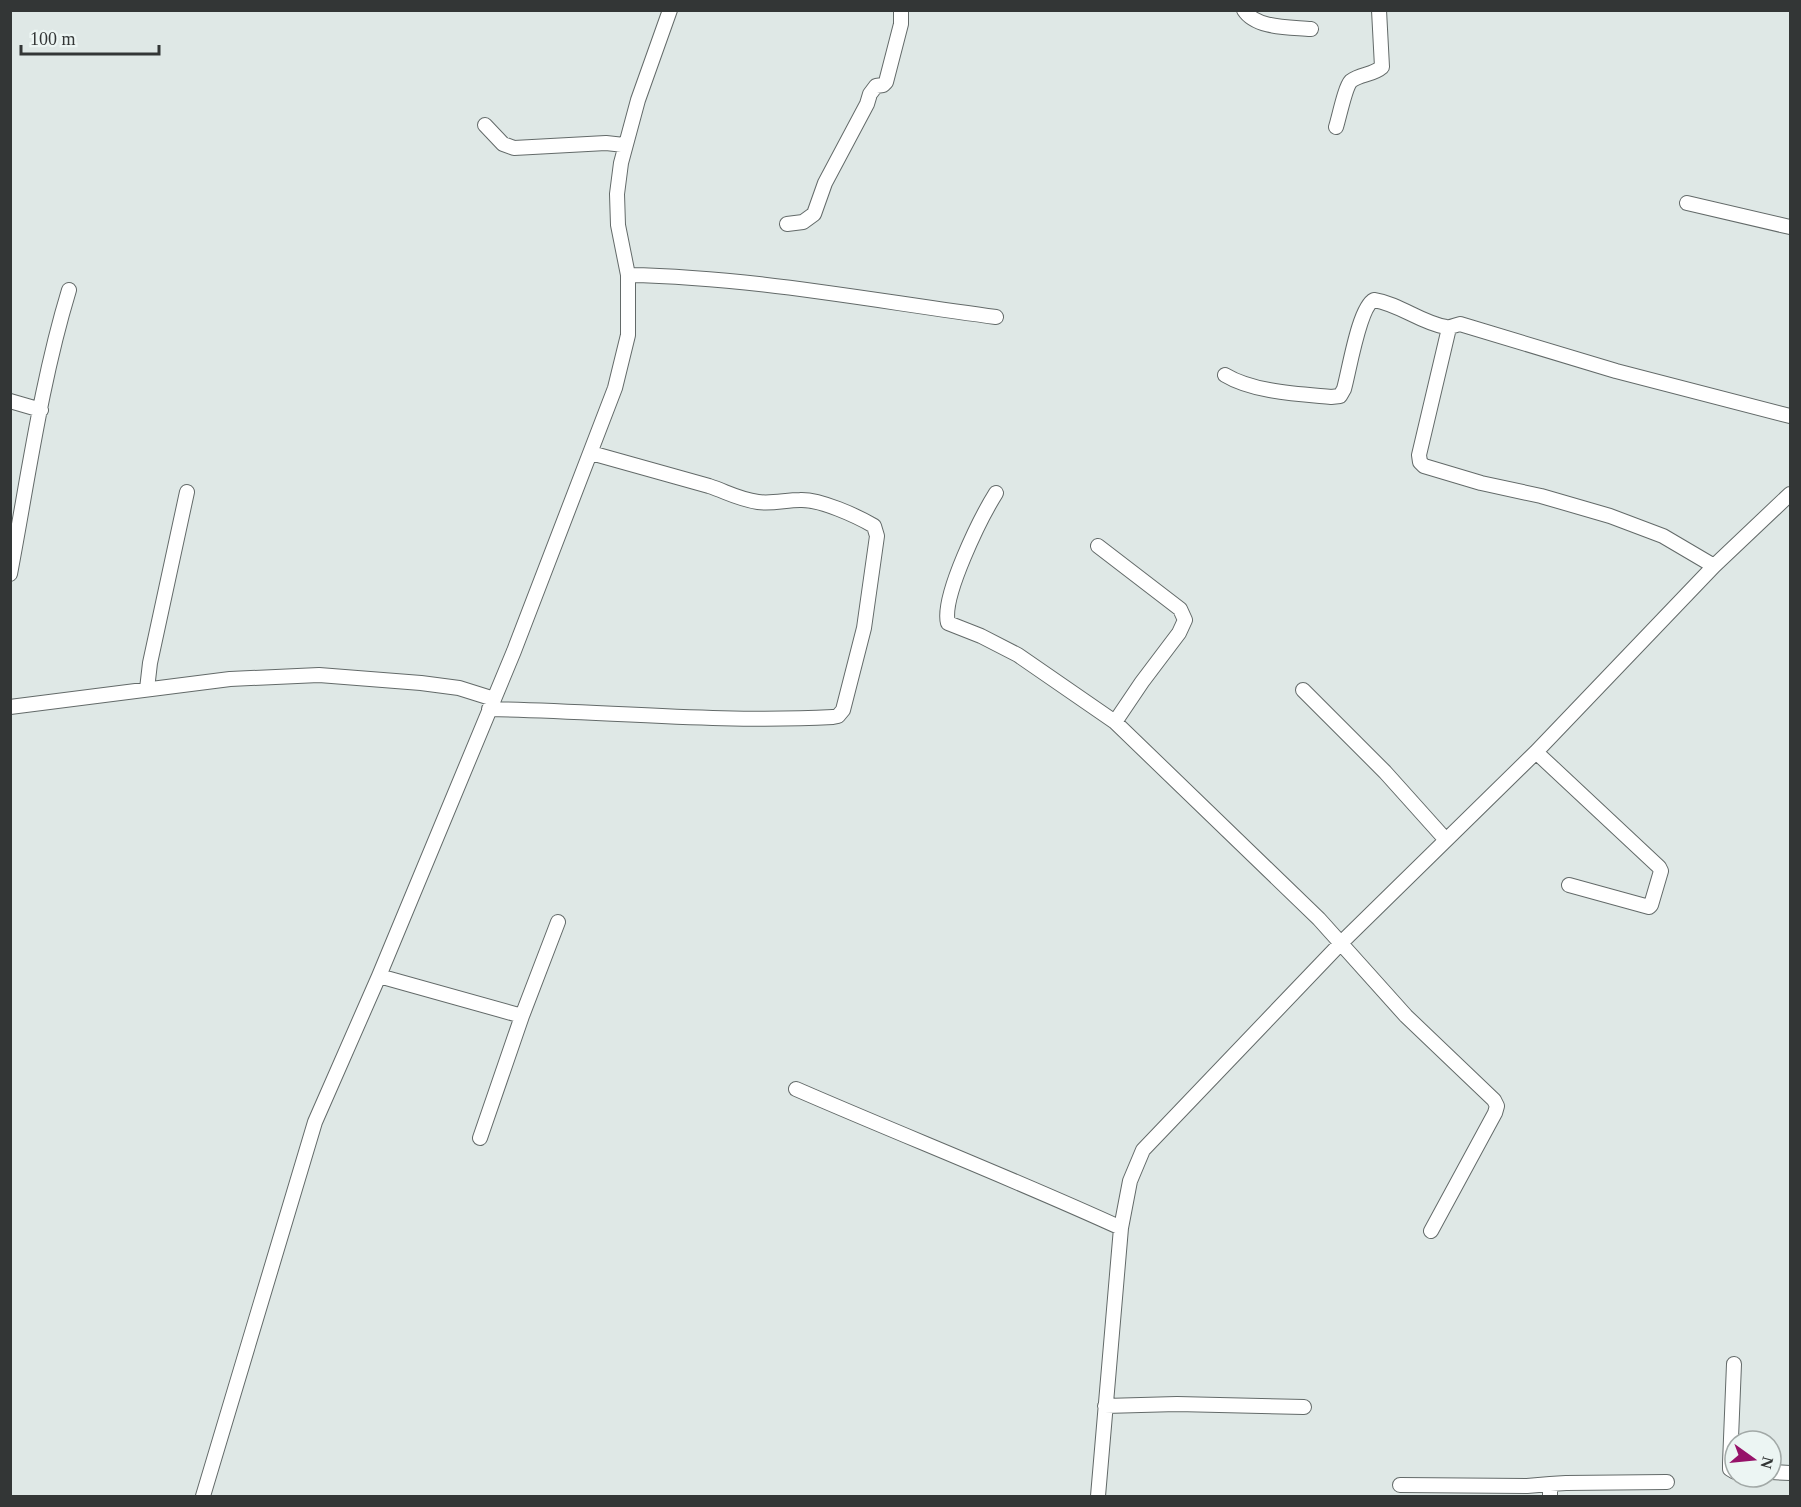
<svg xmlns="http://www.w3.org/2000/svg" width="1801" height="1507" viewBox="0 0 1801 1507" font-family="Georgia,serif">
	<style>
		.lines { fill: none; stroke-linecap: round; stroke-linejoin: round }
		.minor-casing { stroke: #636a69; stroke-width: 16 }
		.minor { stroke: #fff; stroke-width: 14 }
	</style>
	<rect width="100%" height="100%" fill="#dfe8e6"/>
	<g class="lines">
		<g class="minor-casing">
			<path id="minor" d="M1244,10C1256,29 1291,27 1311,29
				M485,125L503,144L514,148L606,143L624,145
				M1336,127C1339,118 1345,87 1351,81C1360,74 1373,75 1382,67L1379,10
				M1687,203L1790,227
				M787,224L803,222L814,214L825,183L867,104L870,94L876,86L883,85L886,82L901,24V10
				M628,275C752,277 874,301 996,317
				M1449,328L1419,455L1420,462L1424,466L1481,483L1541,496L1610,516L1663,536L1714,566
				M1225,375C1253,392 1298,394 1331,397L1340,396L1344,389C1349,372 1359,307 1374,300C1400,304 1421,323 1446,327C1451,328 1455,325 1460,324L1616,371L1790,416
				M10,401L41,410
				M996,493C981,517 941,597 948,623L981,636L1018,655L1115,722L1319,919L1406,1016L1494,1100L1497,1106L1495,1113L1431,1231
				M1098,546L1180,609L1185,620L1179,633L1142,682L1115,722
				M10,574C28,479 41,382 69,290
				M147,689L150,663L187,492
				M1303,690L1385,772L1446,840
				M10,707L230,679L319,675L421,683L459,688L494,699
				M489,709C604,711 718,723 833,717L838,716L843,710L864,628L877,536L874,526C857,516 820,499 800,500C786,500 772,504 758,502C738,499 727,492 709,486L591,453
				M1536,752L1659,867L1661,871L1651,905L1649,907L1569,885
				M379,976L522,1016L558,922
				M796,1089C904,1136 1014,1179 1121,1228
				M480,1138L522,1016
				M1734,1364L1730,1463V1469L1735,1472
				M1105,1406L1177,1404L1304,1407
				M1771,1472L1790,1473
				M1400,1485L1527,1486L1550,1484
				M203,1496L315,1122L379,976L514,651L615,388L628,335V275L618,225L617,194L621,163L638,100L670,10
				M1098,1496L1121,1228L1130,1181L1143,1150L1340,944L1536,752L1714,566L1790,494
				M1550,1496V1484L1566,1483L1667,1482"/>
		</g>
		<use href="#minor" class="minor"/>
	</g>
	<rect width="1801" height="1507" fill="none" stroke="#333636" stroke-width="24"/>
	<g transform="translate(1753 1459) rotate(105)"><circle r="28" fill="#ecf5f3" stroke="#a2a9a7" stroke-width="1.5"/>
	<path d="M0-4.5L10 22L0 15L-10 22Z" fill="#961269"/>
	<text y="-9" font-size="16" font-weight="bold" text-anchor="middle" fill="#333636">N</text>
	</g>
	<path d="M21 45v9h138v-9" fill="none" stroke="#333636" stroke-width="3"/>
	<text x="30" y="45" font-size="18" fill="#333636" stroke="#ecf5f3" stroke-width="4.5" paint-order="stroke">100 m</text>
</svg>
